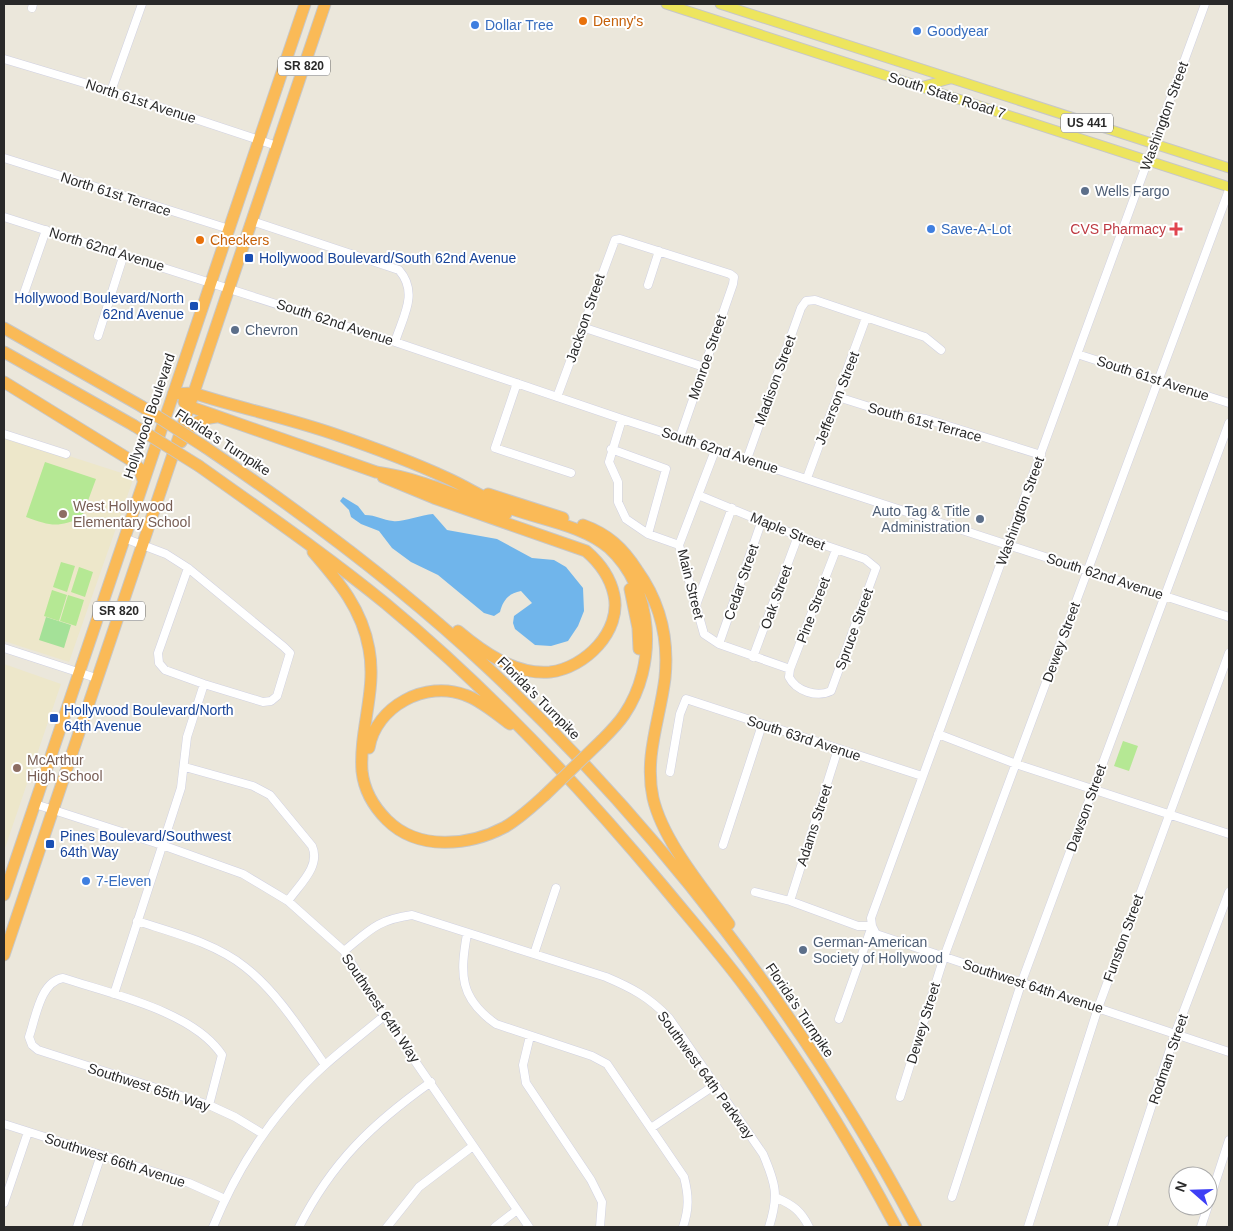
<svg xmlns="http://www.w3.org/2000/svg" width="1233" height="1231" viewBox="0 0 1233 1231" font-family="Helvetica,sans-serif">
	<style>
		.education { fill: #ede7ca }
		.green { fill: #a4e198 }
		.pitch { fill: #b5e894 }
		.water { fill: #70b5eb }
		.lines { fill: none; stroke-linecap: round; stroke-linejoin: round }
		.minor-casing { stroke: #d0d1e2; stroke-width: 9 }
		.major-casing { stroke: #c7c7c7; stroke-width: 11 }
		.highway-casing { stroke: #c7c7c7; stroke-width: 13 }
		.minor { stroke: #fff; stroke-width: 8 }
		.major { stroke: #ede55e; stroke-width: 9 }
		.highway { stroke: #faba57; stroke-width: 11 }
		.highway-bridge-casing { stroke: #c7c7c7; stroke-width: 13; stroke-linecap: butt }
		.highway-bridge { stroke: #faba57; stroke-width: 11 }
		.food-dot { fill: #e8710a; stroke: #fff; stroke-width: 2 }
		.shop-dot { fill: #3f7fe0; stroke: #fff; stroke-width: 2 }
		.service-dot { fill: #5c6f8a; stroke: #fff; stroke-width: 2 }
		.health-dot { fill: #e0444e; stroke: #fff; stroke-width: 2 }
		.transit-dot { fill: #1a4fb4; stroke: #fff; stroke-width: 2 }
		.education-dot { fill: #8d6e63; stroke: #fff; stroke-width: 2 }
		.labels { text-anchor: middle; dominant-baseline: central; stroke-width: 4; stroke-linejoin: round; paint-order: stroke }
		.shield { fill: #fff; stroke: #696969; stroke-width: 1 }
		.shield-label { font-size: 12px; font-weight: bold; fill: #292929 }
		.food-label { font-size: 14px; fill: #c56008; stroke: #fff; text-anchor: start }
		.shop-label { font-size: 14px; fill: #366cbe; stroke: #fff; text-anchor: start }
		.street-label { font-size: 14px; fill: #292929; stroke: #fff }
		.service-label { font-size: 14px; fill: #4e5e75; stroke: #fff; text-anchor: start }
		.health-label { font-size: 14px; fill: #be3a42; stroke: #fff; text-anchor: end }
		.transit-label { font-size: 14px; fill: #164399; stroke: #fff; text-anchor: start }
		.education-label { font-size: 14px; fill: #785e54; stroke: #fff; text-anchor: start }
	</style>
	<rect width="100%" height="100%" fill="#ebe7db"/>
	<path class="education" d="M4,435L134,477L69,662L4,641Z
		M4,664L61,684L4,851Z"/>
	<path class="green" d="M46,617L71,625L64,648L39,640Z"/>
	<path class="pitch" d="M45,462L96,479L82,517C58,528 51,526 26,517Z
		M61,562L75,566L67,592L53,587Z
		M79,567L93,572L85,597L71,592Z
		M52,590L67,595L59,621L44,616Z
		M68,595L84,600L76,626L60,621Z
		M1123,741L1138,746L1129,771L1114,766Z"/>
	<path class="water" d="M343,497L358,506L365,515C376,515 383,520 393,521C399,523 421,515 433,514L447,530L497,539L532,558L554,560L566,567L583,588L584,611L578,626L568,641L551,646L535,645L515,629L513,623L514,616L532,603L521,591C509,593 503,600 500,612L494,616L484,613L438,575L411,562L392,548L379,531L361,524L351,517L349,510L340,501Z"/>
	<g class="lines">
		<g class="minor-casing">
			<path id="minor" d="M32,8L33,4
				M4,59L111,91L277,146
				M111,91L142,4
				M4,158L229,229
				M4,217L395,342L622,419L1229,617
				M252,221L399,270C419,293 403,316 395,342
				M648,285L659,251
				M22,299L46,230
				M582,327L704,367
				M98,336L124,254
				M1077,354L1229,403
				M517,383L495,448L571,473
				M557,397L615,240L620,239L730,274L734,277L733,284L680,437
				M838,397L892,414L926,419L1041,455
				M622,419L609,462L618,482V502L626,519L648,534L679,545
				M4,434L66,454
				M716,448L679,545L704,634L719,644L790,669
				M611,449L666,469L648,534
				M747,459L801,308L806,301L815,300L925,337L941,350
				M807,478L866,318
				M698,495L798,536L865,559L876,568L831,691C817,698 796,691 789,677L790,669L836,550
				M124,538L166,554L188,568L284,647L290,653L277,696L271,701L263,702L204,684L165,670L159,663L158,653L188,568
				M696,605L732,508
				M719,644L762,520
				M4,648L96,678
				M753,657L798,536
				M938,734L1016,764L1229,834
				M185,767L253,786L270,795L312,846C321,866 300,884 288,901
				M670,772L680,714L686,699L922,776
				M35,804L162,845L243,874L288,901L344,951L384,1016L529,1227
				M723,845L762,725
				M755,892L790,901L858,926H872
				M790,901L838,749
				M137,921C174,933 215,943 245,967C278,993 301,1031 325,1065
				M872,926L876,934L1229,1052
				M467,934C460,974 459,998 496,1024L592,1056L607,1064L684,1177C689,1196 689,1209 683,1227
				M344,951C370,930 377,920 412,915L606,977C632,988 649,997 669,1018L763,1154C776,1184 779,1196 769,1227
				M534,954L556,888
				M114,994L181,788L187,737L204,684
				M839,1019L872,926L871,918L1205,4
				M530,1036L523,1065L526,1083L591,1180L602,1202L600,1227
				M900,1097L944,957L1229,190
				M209,1105L222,1055C193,1011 111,994 63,978C40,982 36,1017 29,1037L32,1045L38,1050L209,1105L235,1117L263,1134
				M4,1124L189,1183L225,1199
				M651,1128L715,1085
				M952,1197L1022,981L1229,423
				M777,1198C793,1205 801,1211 809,1227
				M4,1203L28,1132
				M1208,1205L1229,1140
				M77,1227L101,1155
				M213,1227C238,1166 276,1109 325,1065C344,1048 365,1032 384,1016
				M299,1227C332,1162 372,1124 431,1082
				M387,1227L419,1187L473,1146
				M495,1227L517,1210
				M1028,1227L1098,1008L1229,653
				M1112,1227L1175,1034L1229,892
				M1201,1227L1208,1206"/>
		</g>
		<g class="major-casing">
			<path id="major" d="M666,4L1229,187
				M720,4L1229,168
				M924,86L950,79"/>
		</g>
		<g class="highway-casing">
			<path id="highway" d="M4,328L141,406
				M4,352L133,425
				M4,382L132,461L139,468L143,480
				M173,394L193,393C239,408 288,418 334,434C372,447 410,461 447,478C465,486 482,497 501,505C534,519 582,524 609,548C654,589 658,665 624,715C618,724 610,732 602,740
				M184,402L188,406L376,472C421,478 464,499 506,514
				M181,442C192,424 195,420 216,417
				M205,447C304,514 401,586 488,668C659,828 807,1021 916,1227
				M199,466C262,511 325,554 385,603C488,688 578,784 663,886C691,920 720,953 746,988C802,1063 852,1144 896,1227
				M383,477L434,498L586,551C600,563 610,576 614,595C622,631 585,668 550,672C515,675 483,652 458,631
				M488,494L563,518
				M583,525C608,534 623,548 637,570C660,602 669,638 665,678C660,719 644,756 653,798C663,841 703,888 729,924
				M313,552C339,582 362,609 369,649C377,690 359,730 362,771C364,790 374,807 387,820C418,851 469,846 505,827C519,819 532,807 544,796
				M630,589L638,628L639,649
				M369,748C376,706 426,680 465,695C482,701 496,714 510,724
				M4,895L305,4
				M4,955L325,4"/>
		</g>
		<use href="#minor" class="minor"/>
		<use href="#major" class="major"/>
		<use href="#highway" class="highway"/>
		<g class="highway-bridge-casing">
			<path id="highway-bridge" d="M141,406L205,447
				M133,425L199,466
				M544,796L602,740"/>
		</g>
		<use href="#highway-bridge" class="highway-bridge"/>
	</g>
	<g class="food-dot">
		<circle cx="583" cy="21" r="5"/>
		<circle cx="200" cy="240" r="5"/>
	</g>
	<g class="shop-dot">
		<circle cx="475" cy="25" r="5"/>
		<circle cx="917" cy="31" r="5"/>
		<circle cx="931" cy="229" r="5"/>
		<circle cx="86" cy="881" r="5"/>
	</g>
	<g class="service-dot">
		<circle cx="1085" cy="191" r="5"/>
		<circle cx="235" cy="330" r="5"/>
		<circle cx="980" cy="519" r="5"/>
		<circle cx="803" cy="950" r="5"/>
	</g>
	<path class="health-dot" d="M1173.5 221.5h5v5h5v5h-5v5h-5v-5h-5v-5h5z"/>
	<g class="transit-dot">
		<rect x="244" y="253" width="10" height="10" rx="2.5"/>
		<rect x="189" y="301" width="10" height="10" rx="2.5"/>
		<rect x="49" y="713" width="10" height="10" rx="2.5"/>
		<rect x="45" y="839" width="10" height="10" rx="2.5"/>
	</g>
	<g class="education-dot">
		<circle cx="63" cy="514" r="5"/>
		<circle cx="17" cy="768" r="5"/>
	</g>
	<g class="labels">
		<g class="shield">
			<rect x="278" y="56.5" width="52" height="19" rx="4"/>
			<rect x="1061" y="113.5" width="52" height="19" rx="4"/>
			<rect x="93" y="601.5" width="52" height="19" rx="4"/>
		</g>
		<g class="shield-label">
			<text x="304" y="66">SR 820</text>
			<text x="1087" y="123">US 441</text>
			<text x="119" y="611">SR 820</text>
		</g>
		<g class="food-label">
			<text x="593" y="21">Denny's</text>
			<text x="210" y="240">Checkers</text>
		</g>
		<g class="shop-label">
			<text x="485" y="25">Dollar Tree</text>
			<text x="927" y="31">Goodyear</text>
			<text x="941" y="229">Save-A-Lot</text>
			<text x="96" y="881">7-Eleven</text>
		</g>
		<g class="street-label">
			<text transform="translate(947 95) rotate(18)">South State Road 7</text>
			<text transform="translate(141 101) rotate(18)">North 61st Avenue</text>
			<text transform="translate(1164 116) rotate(-70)">Washington Street</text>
			<text transform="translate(116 194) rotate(18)">North 61st Terrace</text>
			<text transform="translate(107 249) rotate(17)">North 62nd Avenue</text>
			<text transform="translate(585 318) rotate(-71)">Jackson Street</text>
			<text transform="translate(335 322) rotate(18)">South 62nd Avenue</text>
			<text transform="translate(707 357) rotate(-71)">Monroe Street</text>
			<text transform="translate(1153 378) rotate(18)">South 61st Avenue</text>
			<text transform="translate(775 380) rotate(-70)">Madison Street</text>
			<text transform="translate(837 398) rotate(-69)">Jefferson Street</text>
			<text transform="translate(149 416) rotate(-71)">Hollywood Boulevard</text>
			<text transform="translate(925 422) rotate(15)">South 61st Terrace</text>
			<text transform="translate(223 442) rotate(33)">Florida's Turnpike</text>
			<text transform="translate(720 450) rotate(18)">South 62nd Avenue</text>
			<text transform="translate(1020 511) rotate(-70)">Washington Street</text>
			<text transform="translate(788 531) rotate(22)">Maple Street</text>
			<text transform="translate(1105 576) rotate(18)">South 62nd Avenue</text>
			<text transform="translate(741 582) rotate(-71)">Cedar Street</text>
			<text transform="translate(691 584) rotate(76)">Main Street</text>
			<text transform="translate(776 597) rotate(-70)">Oak Street</text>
			<text transform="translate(813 610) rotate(-69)">Pine Street</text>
			<text transform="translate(854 629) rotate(-70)">Spruce Street</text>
			<text transform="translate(1061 642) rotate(-70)">Dewey Street</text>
			<text transform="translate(539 698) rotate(45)">Florida's Turnpike</text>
			<text transform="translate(804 738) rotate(18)">South 63rd Avenue</text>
			<text transform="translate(1086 808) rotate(-70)">Dawson Street</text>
			<text transform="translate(814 825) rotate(-72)">Adams Street</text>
			<text transform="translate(1123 938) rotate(-70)">Funston Street</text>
			<text transform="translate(1033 986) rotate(18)">Southwest 64th Avenue</text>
			<text transform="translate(381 1008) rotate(56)">Southwest 64th Way</text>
			<text transform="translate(800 1010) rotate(56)">Florida's Turnpike</text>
			<text transform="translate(923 1023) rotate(-73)">Dewey Street</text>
			<text transform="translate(1168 1059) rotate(-71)">Rodman Street</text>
			<text transform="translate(706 1075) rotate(54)">Southwest 64th Parkway</text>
			<text transform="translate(149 1087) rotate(18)">Southwest 65th Way</text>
			<text transform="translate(115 1160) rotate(18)">Southwest 66th Avenue</text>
		</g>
		<g class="service-label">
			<text x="1095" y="191">Wells Fargo</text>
			<text x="245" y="330">Chevron</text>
			<text x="970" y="511" text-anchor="end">Auto Tag &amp; Title<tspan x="970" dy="16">Administration</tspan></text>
			<text x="813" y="942">German-American<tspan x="813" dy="16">Society of Hollywood</tspan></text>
		</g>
		<g class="health-label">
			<text x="1166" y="229">CVS Pharmacy</text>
		</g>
		<g class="transit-label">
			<text x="259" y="258">Hollywood Boulevard/South 62nd Avenue</text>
			<text x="184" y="298" text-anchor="end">Hollywood Boulevard/North<tspan x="184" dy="16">62nd Avenue</tspan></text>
			<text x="64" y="710">Hollywood Boulevard/North<tspan x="64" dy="16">64th Avenue</tspan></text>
			<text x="60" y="836">Pines Boulevard/Southwest<tspan x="60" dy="16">64th Way</tspan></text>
		</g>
		<g class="education-label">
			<text x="73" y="506">West Hollywood<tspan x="73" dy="16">Elementary School</tspan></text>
			<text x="27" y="760">McArthur<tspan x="27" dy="16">High School</tspan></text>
		</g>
	</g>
	<rect width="1233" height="1231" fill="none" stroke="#292929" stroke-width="10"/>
	<g transform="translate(1193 1191) rotate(290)"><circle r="24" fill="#ffffff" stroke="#a9a9a9"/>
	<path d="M0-4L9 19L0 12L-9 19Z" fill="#3e3ff5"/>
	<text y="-8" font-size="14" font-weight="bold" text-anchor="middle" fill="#292929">N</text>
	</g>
</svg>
